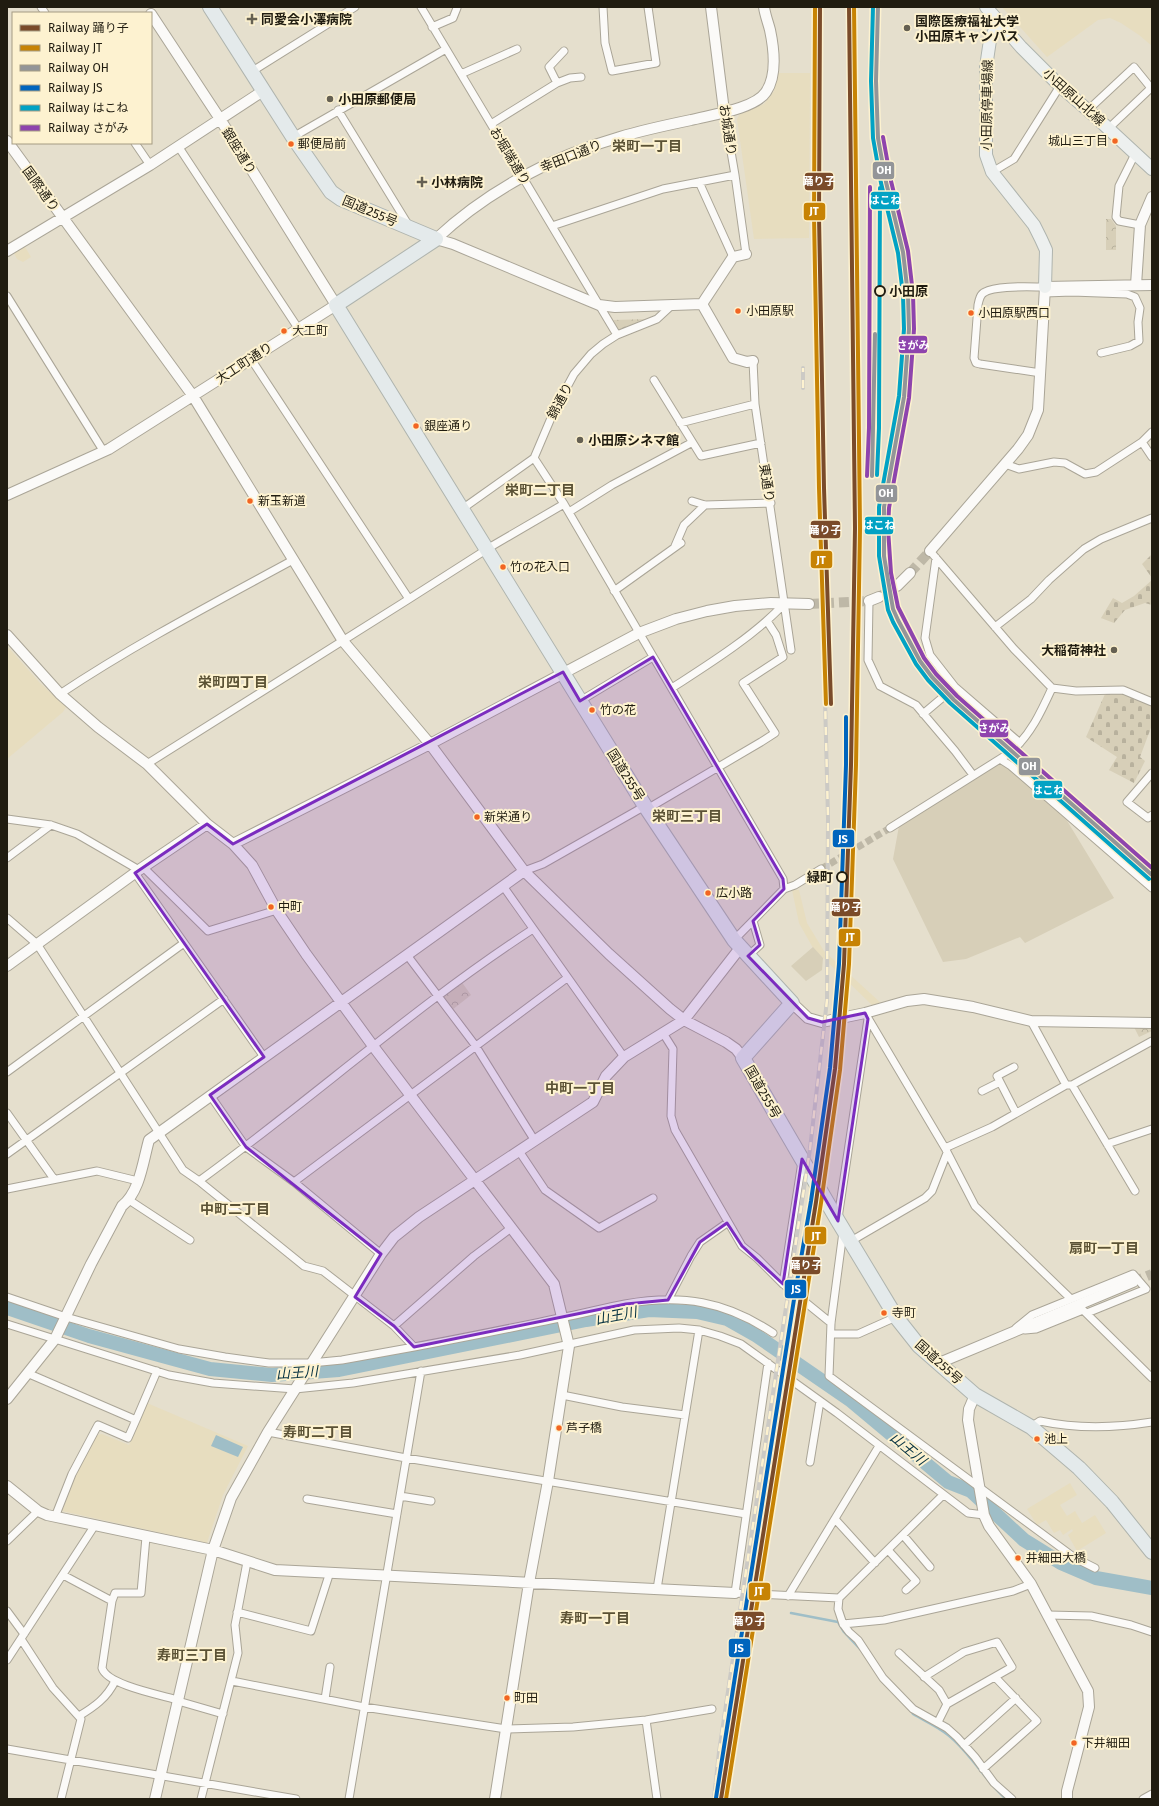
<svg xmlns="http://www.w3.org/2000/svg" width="1159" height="1806" viewBox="0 0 1159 1806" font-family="'Fira Sans','Noto Sans JP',sans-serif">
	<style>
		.built { fill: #e7ddbf }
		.grass { fill: #d7cfb8 }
		.forest { fill: url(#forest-crowns) }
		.cemetery { fill: url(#cemetery-stones) }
		.water { fill: #9fbec7 }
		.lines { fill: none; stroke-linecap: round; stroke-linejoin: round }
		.stream { stroke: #9fbec7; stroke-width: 2.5 }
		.river { stroke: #9fbec7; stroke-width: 14 }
		.street-tunnel { stroke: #beb8a7; stroke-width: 7; stroke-dasharray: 7 3.5; stroke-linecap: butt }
		.secondary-tunnel { stroke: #beb8a7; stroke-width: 10; stroke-dasharray: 10 5; stroke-linecap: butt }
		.street-casing { stroke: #aaa597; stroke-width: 9 }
		.secondary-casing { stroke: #aaa597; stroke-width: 12 }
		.primary-casing { stroke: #afb4ae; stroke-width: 14 }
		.highway-casing { stroke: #afb4ae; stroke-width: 16 }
		.street { stroke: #fbfaf8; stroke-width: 7 }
		.secondary { stroke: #fbfaf8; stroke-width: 10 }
		.primary { stroke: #edf0ef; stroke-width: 12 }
		.highway { stroke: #e4eaeb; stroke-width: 14 }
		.rail-casing { stroke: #cccac5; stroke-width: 4 }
		.rail { stroke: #fdf2d0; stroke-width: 2.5; stroke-dasharray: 8; stroke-linecap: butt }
		.rail-1-casing { stroke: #fdf2d0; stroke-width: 7 }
		.rail-2-casing { stroke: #fdf2d0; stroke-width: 7 }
		.rail-3-casing { stroke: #fdf2d0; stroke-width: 7 }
		.rail-4-casing { stroke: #fdf2d0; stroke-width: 7 }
		.rail-5-casing { stroke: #fdf2d0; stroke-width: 7 }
		.rail-6-casing { stroke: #fdf2d0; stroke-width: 7 }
		.rail-1 { stroke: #7a4b2a; stroke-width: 4 }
		.rail-2 { stroke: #c78304; stroke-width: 4 }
		.rail-3 { stroke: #939598; stroke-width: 4 }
		.rail-4 { stroke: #0065bd; stroke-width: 4 }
		.rail-5 { stroke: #02a2c4; stroke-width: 4 }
		.rail-6 { stroke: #8e44ad; stroke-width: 4 }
		.marked { fill: #7b2cbf; fill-opacity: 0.2; stroke: #7b2cbf; stroke-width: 3; stroke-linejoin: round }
		.poi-dot { fill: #656052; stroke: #fdf2d0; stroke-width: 1.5 }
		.bus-dot { fill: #f26522; stroke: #fdf2d0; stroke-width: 1.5 }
		.stop-dot { fill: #fdf2d0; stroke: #201c10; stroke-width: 2 }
		.labels { text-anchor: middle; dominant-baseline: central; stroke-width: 4; stroke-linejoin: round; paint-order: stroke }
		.bus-label { font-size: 12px; fill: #201c10; stroke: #fdf2d0; text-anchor: start }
		.poi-label { font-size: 13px; font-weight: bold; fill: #201c10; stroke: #fdf2d0; text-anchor: start }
		.street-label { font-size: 13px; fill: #201c10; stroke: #fdf2d0 }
		.stop-label { font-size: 13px; font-weight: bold; fill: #201c10; stroke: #fdf2d0; text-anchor: start }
		.neighbourhood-label { font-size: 14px; font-weight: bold; fill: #5b5235; stroke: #fdf2d0 }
		.water-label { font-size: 14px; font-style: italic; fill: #053141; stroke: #fdf2d0 }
		.line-badge { stroke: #fdf2d0; stroke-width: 1.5 }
		.badge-label { font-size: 11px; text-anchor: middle; font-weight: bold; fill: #fff }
	</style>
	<defs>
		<pattern id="forest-crowns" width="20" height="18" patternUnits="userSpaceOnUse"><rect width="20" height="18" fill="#d7cfb8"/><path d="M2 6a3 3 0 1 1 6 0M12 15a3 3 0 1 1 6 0" fill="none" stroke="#b8b19d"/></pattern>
		<pattern id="cemetery-stones" width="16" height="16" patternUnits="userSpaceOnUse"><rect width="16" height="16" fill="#d7cfb8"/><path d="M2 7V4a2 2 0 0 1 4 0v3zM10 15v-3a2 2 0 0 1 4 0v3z" fill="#b8b19d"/></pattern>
	</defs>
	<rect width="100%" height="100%" fill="#e5dfcd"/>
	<path class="built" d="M1002,7H1152V46L1139,35L1121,23L1110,18L1098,20L1047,57Z
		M777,73H810L809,238L754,239L737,119L740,114L764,104L774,91Z
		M24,245L31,257L23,262L17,259L13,251Z
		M7,646L40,683L66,707L63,712L7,759Z
		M792,890H799L807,923L824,951L882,1004L874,1007L813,948L799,923Z
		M147,1403L248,1446L223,1495L207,1543L62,1511L78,1470L97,1435L102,1434L129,1445Z
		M1070,1483L1077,1495L1060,1505L1067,1516L1075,1511L1082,1523L1095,1515L1106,1533L1077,1551L1068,1535L1073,1531L1072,1529L1063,1535L1060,1530L1054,1533L1046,1520L1037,1525L1027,1509Z"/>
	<path class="grass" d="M999,762L1010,768L1066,819L1114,898L1025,943L1020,937L966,959L943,962L893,859L899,826Z
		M813,947L823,958L822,970L806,981L791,966Z"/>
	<path class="forest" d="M1106,219H1111L1116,226V250H1106Z
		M648,319L619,331L613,320Z
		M461,981L471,995L452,1010L442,997Z
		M1134,1027H1152V1031L1139,1037Z"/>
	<path class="cemetery" d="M1152,554V578L1142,564Z
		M1152,580V605L1145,603L1125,610L1114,623L1101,618L1113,598L1122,603L1134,596Z
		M1121,693L1138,699L1152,707V725L1140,757L1145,761L1134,783L1109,770L1117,757L1086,737L1105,694Z"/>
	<path class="water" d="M216,1435L243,1447L238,1457L211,1446Z"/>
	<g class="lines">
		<path class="stream" d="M791,1613L838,1622L844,1632L861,1650
			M911,1710L913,1714C925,1721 937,1726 948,1735C971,1753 984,1780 1006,1799"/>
		<path class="river" d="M7,1308L89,1336L210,1369L272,1375L339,1370L586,1320L649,1310L697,1312L727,1319L757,1336L850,1400L948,1482L971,1491L1024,1540L1061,1563L1096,1578L1152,1588"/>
		<path class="street-tunnel" d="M821,869L890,828"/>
		<path class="secondary-tunnel" d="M910,573L930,551
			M879,597L897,586
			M809,604L869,601
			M1133,1282L1152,1274"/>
		<g class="street-casing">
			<path id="street" d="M41,7L45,13
				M421,7L617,335
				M603,7L605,43L612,71L656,63L648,7
				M432,27L453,18L457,8
				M251,72L355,7
				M461,74L517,49
				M557,83L570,78L581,77
				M338,110L409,226
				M1088,110L1134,67L1151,88L1109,128
				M724,111L735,175L746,254
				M491,124L557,83L549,67L564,51
				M293,137L446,49
				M135,143L150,165
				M178,146L298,328
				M1135,154L1119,186L1116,217L1119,221L1140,225
				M992,172L1014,159L1060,86
				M699,182L733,257
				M552,226L663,189L735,175
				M1045,293L1072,292L1127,294L1135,297L1140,308L1138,322L1139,341L1130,346L1101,353
				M7,296L104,452
				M251,359L409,599
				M753,361L755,404L791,650
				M1041,373L980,364L976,363L974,358L978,305C979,300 980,294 985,292C996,285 1031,287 1045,287
				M654,380L701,456L761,443
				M680,423L755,404
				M1142,442L1152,457
				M534,458L564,504
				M1005,464L1019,469L1054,462L1065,463L1085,474L1096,472L1142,442L1152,432
				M692,501L705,505L771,503
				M462,509L534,458L554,411L574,374L591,354L603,344L617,335L657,319L671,306
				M569,512L612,485L691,443
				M675,546L684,525L705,505
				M930,551L1014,649L1052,688L1076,691L1123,690L1152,702
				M936,558L925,638L930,655L955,687L1020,743
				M614,591L681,543
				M869,601L868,660L880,686L916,705L955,751L973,775
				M995,627L1031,599L1049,580L1084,549L1101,539L1152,518
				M672,688C709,664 754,636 784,604
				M60,694C135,644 214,603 293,560
				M580,701L653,657
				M923,714L955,687
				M1000,759L1011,766L1152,888
				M147,764L409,599L492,546L564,504L783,879L784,889
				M1152,773L1127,802L1148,818L1152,815
				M647,809L761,742L775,733L743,683L783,657L776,635L767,621
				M7,819L51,825L77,834L139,870
				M890,828L1011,752C1031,734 1041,712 1052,688
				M7,858L51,825
				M143,867L208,931L277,910
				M524,871L543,864L645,806
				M135,873L264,1057
				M503,886L624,1057
				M7,918L37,944L183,1170L199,1181L304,1266L323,1271L394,1326L414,1347C463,1338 511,1328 560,1318C582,1314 603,1308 625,1304C682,1294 725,1301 773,1333
				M734,940L784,889L795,885L821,869
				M407,955L475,1045L535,1141
				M748,956L760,945L753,921
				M865,1013L945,1148L975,1206L1071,1299
				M1031,1021L1066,1085
				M663,1033L673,1049L671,1116L675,1130L742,1246L757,1258L783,1284L831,1323
				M1014,1067L997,1076L1016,1113
				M7,1072L184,943
				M1072,1085L1135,1191
				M982,1091L1000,1082
				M210,1095L246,1147L294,1182L381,1254
				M7,1113L54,1179
				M1107,1144L1152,1129
				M945,1148L992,1127L1066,1085H1072L1152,1041
				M519,1151L545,1190L599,1228L653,1198
				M7,1154L224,999
				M199,1181C312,1099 416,1005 533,929
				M294,1182L567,978
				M7,1189L97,1171L138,1181
				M129,1200L190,1240
				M838,1218L868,1019
				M843,1232L831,1323L829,1376L1075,1558L1095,1568
				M851,1241L925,1198L932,1191L947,1153
				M783,1284L802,1162
				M7,1297L66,1317L179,1349L225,1357L269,1363H311L342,1360L414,1347
				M668,1300L691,1256L700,1242L727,1223
				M7,1324L169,1375L213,1383L295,1389L353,1383L520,1355L634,1330L679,1328L699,1330L720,1336L741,1344L837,1413L968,1513L984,1515
				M394,1326L474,1256L511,1228
				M1016,1328L1032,1315L1133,1274L1146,1289L1087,1313
				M1025,1330L1036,1329L1083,1310L1152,1378
				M831,1334H858L896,1317
				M768,1363L735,1593L839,1598L943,1495
				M27,1373L136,1420L157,1371
				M562,1395L622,1407L685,1415
				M1031,1427L1040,1421C1077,1429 1114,1428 1152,1422
				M268,1432L406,1458L746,1514
				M810,1462L820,1401
				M400,1496L431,1501
				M307,1499L397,1514
				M55,1517L72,1474L98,1425L128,1438L136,1420
				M835,1519L875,1563
				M903,1535L930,1567
				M7,1541L38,1511
				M888,1550L916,1581L906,1590
				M63,1575L112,1601L102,1668C107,1685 161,1695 178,1700
				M657,1589L699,1330
				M788,1596L879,1446
				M839,1598L838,1609L843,1624L849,1632L858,1640L883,1678L913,1709L947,1728L957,1737L975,1757L994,1783L1012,1799
				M112,1601L115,1593H141L146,1537
				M7,1611L24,1634
				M237,1612L311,1631L330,1572
				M1048,1615L1091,1616L1131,1625L1152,1632
				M843,1624L884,1620L1013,1591L1031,1584
				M21,1639L53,1688L81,1719L61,1799
				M899,1653L939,1690L947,1704
				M7,1660L95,1525
				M924,1677L964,1652L997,1642L1012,1667L947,1704L938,1722
				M232,1681L364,1707L506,1729L573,1727L646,1720L712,1709
				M325,1699L330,1667
				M178,1701L223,1714
				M79,1716C94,1707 107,1698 115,1681
				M646,1720L657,1799
				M964,1745L1016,1698
				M7,1749L296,1799
				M983,1769L1037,1721L995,1677
				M201,1799L238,1653L235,1625L247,1562
				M349,1799L421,1371
				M1143,1799L1152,1794"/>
		</g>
		<g class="secondary-casing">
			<path id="secondary" d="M711,7L724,111
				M7,141L193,396L343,641L430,744L524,871L609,954L670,1009L684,1020L726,1042L736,1049L743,1058
				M436,239C487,191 553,156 620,137C643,130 667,125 691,120C710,115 755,109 766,92C777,76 774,49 770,30C768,22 765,15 764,7
				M436,239L453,244L599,305L615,307L702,304
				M7,251L150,165L263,91
				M1136,285L1140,225L1152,197
				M702,304L733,358L747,362L753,361
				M702,304L733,257L746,254
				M7,495L109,449L336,305L220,119L151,14
				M930,551L1018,449L1028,435L1038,410L1045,287L1152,285
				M897,586L910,573
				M869,601L879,597
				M7,635L60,694L98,727L147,764L207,824L233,844L252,865L277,911L306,954L373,1046L554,1284L569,1346L548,1481L529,1583L495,1799
				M233,844L430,744L639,633L676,619L707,611L735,606L771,603L809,604
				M7,966L139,870L207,824
				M792,1003L808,1018L822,1022L865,1013L907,1001L924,999L973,1007L1031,1021L1152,1023
				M939,1363L1133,1282
				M975,1395L969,1409L968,1420L984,1515L989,1526L1031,1584L1088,1691L1089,1707L1067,1791V1799
				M7,1399L55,1339L91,1264L122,1206C140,1192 143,1161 149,1140L524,871
				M7,1486L38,1511L47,1515L213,1550L275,1570L735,1593
				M155,1799L213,1550L231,1498L268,1432L381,1254L394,1237L419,1217L593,1102L606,1076L624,1057L684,1020L740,948"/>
		</g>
		<g class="primary-casing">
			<path id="primary" d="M986,7L1021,47L1060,86L1098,119L1152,169
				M999,22L990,40L986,67V155L992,172L1034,225L1041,239L1046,250L1045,287"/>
		</g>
		<g class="highway-casing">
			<path id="highway" d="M210,7L293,137L331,192L341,199L436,239
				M436,239L336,305L645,806L734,940L792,1003L743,1058L838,1221L896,1317L919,1346L975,1395L1031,1427L1079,1468L1112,1502L1152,1552"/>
		</g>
		<use href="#street" class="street"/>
		<use href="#secondary" class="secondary"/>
		<use href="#primary" class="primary"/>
		<use href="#highway" class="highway"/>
		<g class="rail-casing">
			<path id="rail" d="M803,388V368
				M714,1799L719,1752L741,1604L810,1149L827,1000L828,818L815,298L814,125L816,7
				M727,1799L805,1294L814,1245L844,1027L853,843L860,484L853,7"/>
		</g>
		<use href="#rail" class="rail"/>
		<g class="rail-1-casing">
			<path id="rail-1" d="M820,7L819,216L824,488L831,704
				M721,1799L816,1202L835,1069L844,964L851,765L855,528L849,7"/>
		</g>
		<g class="rail-2-casing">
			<path id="rail-2" d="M815,7L814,216L819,488L826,704
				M726,1799L821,1203L840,1070L849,964L856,765L860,528L854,7"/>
		</g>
		<g class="rail-3-casing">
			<path id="rail-3" d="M878,7L876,81L878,138L886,182L903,252L908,295L909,329L904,397L884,507V556L893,609L898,620L920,661L932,677L954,700L1152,875
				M872,476L875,334"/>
		</g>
		<g class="rail-4-casing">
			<path id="rail-4" d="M716,1798L795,1293L811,1201L830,1068L839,964L846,765V717"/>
		</g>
		<g class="rail-5-casing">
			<path id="rail-5" d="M873,7L871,81L873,138L881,183L898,253L903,295L904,329L899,396L879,507V556L888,610L893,622L916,664L928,680L950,703L1149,879
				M877,475L879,428L880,188"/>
		</g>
		<g class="rail-6-casing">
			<path id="rail-6" d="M883,137L891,181L908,251L913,294L914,329L909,398L889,508L888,529L891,573L898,607L924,658L936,674L957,696L1152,868
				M867,476L869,428L870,187"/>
		</g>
		<use href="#rail-1" class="rail-1"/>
		<use href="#rail-2" class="rail-2"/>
		<use href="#rail-3" class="rail-3"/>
		<use href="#rail-4" class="rail-4"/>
		<use href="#rail-5" class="rail-5"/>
		<use href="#rail-6" class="rail-6"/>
	</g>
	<path class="marked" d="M653,657L783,879L784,889L753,921L760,945L748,956L808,1018L822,1022L865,1013L868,1019L838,1221L802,1159L783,1284L742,1246L727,1223L700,1242L668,1300L626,1304L414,1347L394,1326L355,1297L381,1254L246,1147L210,1095L264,1057L135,873L207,824L233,844L563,672L580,701Z"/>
	<g class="poi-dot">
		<path d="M250 13h4v4h4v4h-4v4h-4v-4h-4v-4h4z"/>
		<circle cx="907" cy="28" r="4"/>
		<circle cx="330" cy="99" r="4"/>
		<path d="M420 176h4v4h4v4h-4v4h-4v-4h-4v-4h4z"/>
		<circle cx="580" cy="440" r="4"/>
		<circle cx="1114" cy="650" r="4"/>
	</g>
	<g class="bus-dot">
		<circle cx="1115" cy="141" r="3.5"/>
		<circle cx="291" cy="144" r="3.5"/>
		<circle cx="738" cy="311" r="3.5"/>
		<circle cx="971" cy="313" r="3.5"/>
		<circle cx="284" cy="331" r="3.5"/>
		<circle cx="416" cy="426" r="3.5"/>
		<circle cx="250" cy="501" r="3.5"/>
		<circle cx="503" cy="567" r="3.5"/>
		<circle cx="592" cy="710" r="3.5"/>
		<circle cx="477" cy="817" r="3.5"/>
		<circle cx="708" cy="893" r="3.5"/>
		<circle cx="271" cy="907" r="3.5"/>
		<circle cx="884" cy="1313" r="3.5"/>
		<circle cx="559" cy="1428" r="3.5"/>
		<circle cx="1037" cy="1439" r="3.5"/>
		<circle cx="1018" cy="1558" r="3.5"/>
		<circle cx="507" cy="1698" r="3.5"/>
		<circle cx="1074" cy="1743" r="3.5"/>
	</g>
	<g class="stop-dot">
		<circle cx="880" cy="291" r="5"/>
		<circle cx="842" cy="877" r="5"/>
	</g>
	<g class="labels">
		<g class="bus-label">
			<text x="1108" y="141" text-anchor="end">城山三丁目</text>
			<text x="298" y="144">郵便局前</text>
			<text x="746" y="311">小田原駅</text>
			<text x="978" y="313">小田原駅西口</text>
			<text x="292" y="331">大工町</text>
			<text x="424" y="426">銀座通り</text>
			<text x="258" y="501">新玉新道</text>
			<text x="510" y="567">竹の花入口</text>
			<text x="600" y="710">竹の花</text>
			<text x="484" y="817">新栄通り</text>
			<text x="716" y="893">広小路</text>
			<text x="278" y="907">中町</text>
			<text x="892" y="1313">寺町</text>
			<text x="566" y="1428">芦子橋</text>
			<text x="1044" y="1439">池上</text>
			<text x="1026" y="1558">井細田大橋</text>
			<text x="514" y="1698">町田</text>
			<text x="1082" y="1743">下井細田</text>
		</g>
		<g class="poi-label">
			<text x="261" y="19">同愛会小澤病院</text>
			<text x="915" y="21">国際医療福祉大学<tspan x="915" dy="15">小田原キャンパス</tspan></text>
			<text x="338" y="99">小田原郵便局</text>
			<text x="431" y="182">小林病院</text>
			<text x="588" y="440">小田原シネマ館</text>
			<text x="1106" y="650" text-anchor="end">大稲荷神社</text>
		</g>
		<g class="street-label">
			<text transform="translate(1074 97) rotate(42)">小田原山北線</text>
			<text transform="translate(987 105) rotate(-89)">小田原停車場線</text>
			<text transform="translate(728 130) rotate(81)">お城通り</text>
			<text transform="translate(239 151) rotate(58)">銀座通り</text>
			<text transform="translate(510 156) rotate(59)">お堀端通り</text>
			<text transform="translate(571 156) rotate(-22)">幸田口通り</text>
			<text transform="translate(41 189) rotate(54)">国際通り</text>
			<text transform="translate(370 211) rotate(23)">国道255号</text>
			<text transform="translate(244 363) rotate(-33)">大工町通り</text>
			<text transform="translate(560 401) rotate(-62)">錦通り</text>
			<text transform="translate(767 483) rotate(81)">東通り</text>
			<text transform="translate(626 775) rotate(58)">国道255号</text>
			<text transform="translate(763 1092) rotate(60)">国道255号</text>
			<text transform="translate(939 1362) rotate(42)">国道255号</text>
		</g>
		<g class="stop-label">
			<text x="889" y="291">小田原</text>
			<text x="833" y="877" text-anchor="end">緑町</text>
		</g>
		<g class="neighbourhood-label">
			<text x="647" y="146">栄町一丁目</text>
			<text x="540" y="490">栄町二丁目</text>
			<text x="233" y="682">栄町四丁目</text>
			<text x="687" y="816">栄町三丁目</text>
			<text x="580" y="1088">中町一丁目</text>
			<text x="235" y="1209">中町二丁目</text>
			<text x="1104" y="1248">扇町一丁目</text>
			<text x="318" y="1432">寿町二丁目</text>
			<text x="595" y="1618">寿町一丁目</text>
			<text x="192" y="1655">寿町三丁目</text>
		</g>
		<g class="water-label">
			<text transform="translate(616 1316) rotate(-11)">山王川</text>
			<text transform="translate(297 1373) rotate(-4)">山王川</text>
			<text transform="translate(908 1449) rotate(40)">山王川</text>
		</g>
	</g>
	<g class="line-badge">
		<rect x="872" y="161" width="23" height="19" rx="4" fill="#939598"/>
		<rect x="804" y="172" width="30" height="19" rx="4" fill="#7a4b2a"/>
		<rect x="870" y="191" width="30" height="19" rx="4" fill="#02a2c4"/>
		<rect x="803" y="202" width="23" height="19" rx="4" fill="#c78304"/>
		<rect x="898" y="335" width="30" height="19" rx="4" fill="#8e44ad"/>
		<rect x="875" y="484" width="23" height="19" rx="4" fill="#939598"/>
		<rect x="864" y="516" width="30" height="19" rx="4" fill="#02a2c4"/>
		<rect x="810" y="520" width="31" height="19" rx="4" fill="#7a4b2a"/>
		<rect x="810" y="550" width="23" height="19" rx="4" fill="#c78304"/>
		<rect x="979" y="719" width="30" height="19" rx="4" fill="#8e44ad"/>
		<rect x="1018" y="757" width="23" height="19" rx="4" fill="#939598"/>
		<rect x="1033" y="780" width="30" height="19" rx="4" fill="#02a2c4"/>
		<rect x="832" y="829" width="23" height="19" rx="4" fill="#0065bd"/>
		<rect x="831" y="898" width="30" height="19" rx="4" fill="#7a4b2a"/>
		<rect x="838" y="928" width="23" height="19" rx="4" fill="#c78304"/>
		<rect x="804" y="1226" width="23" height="19" rx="4" fill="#c78304"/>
		<rect x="791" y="1256" width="30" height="19" rx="4" fill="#7a4b2a"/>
		<rect x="784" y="1279" width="23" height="20" rx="4" fill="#0065bd"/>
		<rect x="748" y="1582" width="23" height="19" rx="4" fill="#c78304"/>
		<rect x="734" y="1611" width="31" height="20" rx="4" fill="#7a4b2a"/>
		<rect x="728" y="1638" width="23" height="20" rx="4" fill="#0065bd"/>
	</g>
	<g class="badge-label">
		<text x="884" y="174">OH</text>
		<text x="819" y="185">踊り子</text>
		<text x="885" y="204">はこね</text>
		<text x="814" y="215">JT</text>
		<text x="913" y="349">さがみ</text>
		<text x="886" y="497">OH</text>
		<text x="879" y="529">はこね</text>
		<text x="825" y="534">踊り子</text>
		<text x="821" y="564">JT</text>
		<text x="994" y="732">さがみ</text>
		<text x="1029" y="770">OH</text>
		<text x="1048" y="794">はこね</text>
		<text x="843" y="843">JS</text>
		<text x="846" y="911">踊り子</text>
		<text x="850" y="941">JT</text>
		<text x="816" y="1240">JT</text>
		<text x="806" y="1269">踊り子</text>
		<text x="796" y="1293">JS</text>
		<text x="759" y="1595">JT</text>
		<text x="749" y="1625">踊り子</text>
		<text x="739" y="1652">JS</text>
	</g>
	<rect width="1159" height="1806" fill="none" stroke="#201c10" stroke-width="16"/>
	<rect x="12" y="12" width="140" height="132" fill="#fdf2d0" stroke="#a59c83"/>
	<rect x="20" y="25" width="20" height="6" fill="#7a4b2a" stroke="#a59c83"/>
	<text x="48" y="32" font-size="12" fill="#201c10">Railway 踊り子</text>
	<rect x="20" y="45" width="20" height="6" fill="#c78304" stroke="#a59c83"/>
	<text x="48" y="52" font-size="12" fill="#201c10">Railway JT</text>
	<rect x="20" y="65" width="20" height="6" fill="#939598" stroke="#a59c83"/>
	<text x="48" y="72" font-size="12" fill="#201c10">Railway OH</text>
	<rect x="20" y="85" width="20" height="6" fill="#0065bd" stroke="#a59c83"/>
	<text x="48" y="92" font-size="12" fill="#201c10">Railway JS</text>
	<rect x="20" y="105" width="20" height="6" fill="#02a2c4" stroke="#a59c83"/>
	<text x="48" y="112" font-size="12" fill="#201c10">Railway はこね</text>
	<rect x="20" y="125" width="20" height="6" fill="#8e44ad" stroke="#a59c83"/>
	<text x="48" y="132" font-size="12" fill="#201c10">Railway さがみ</text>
</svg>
